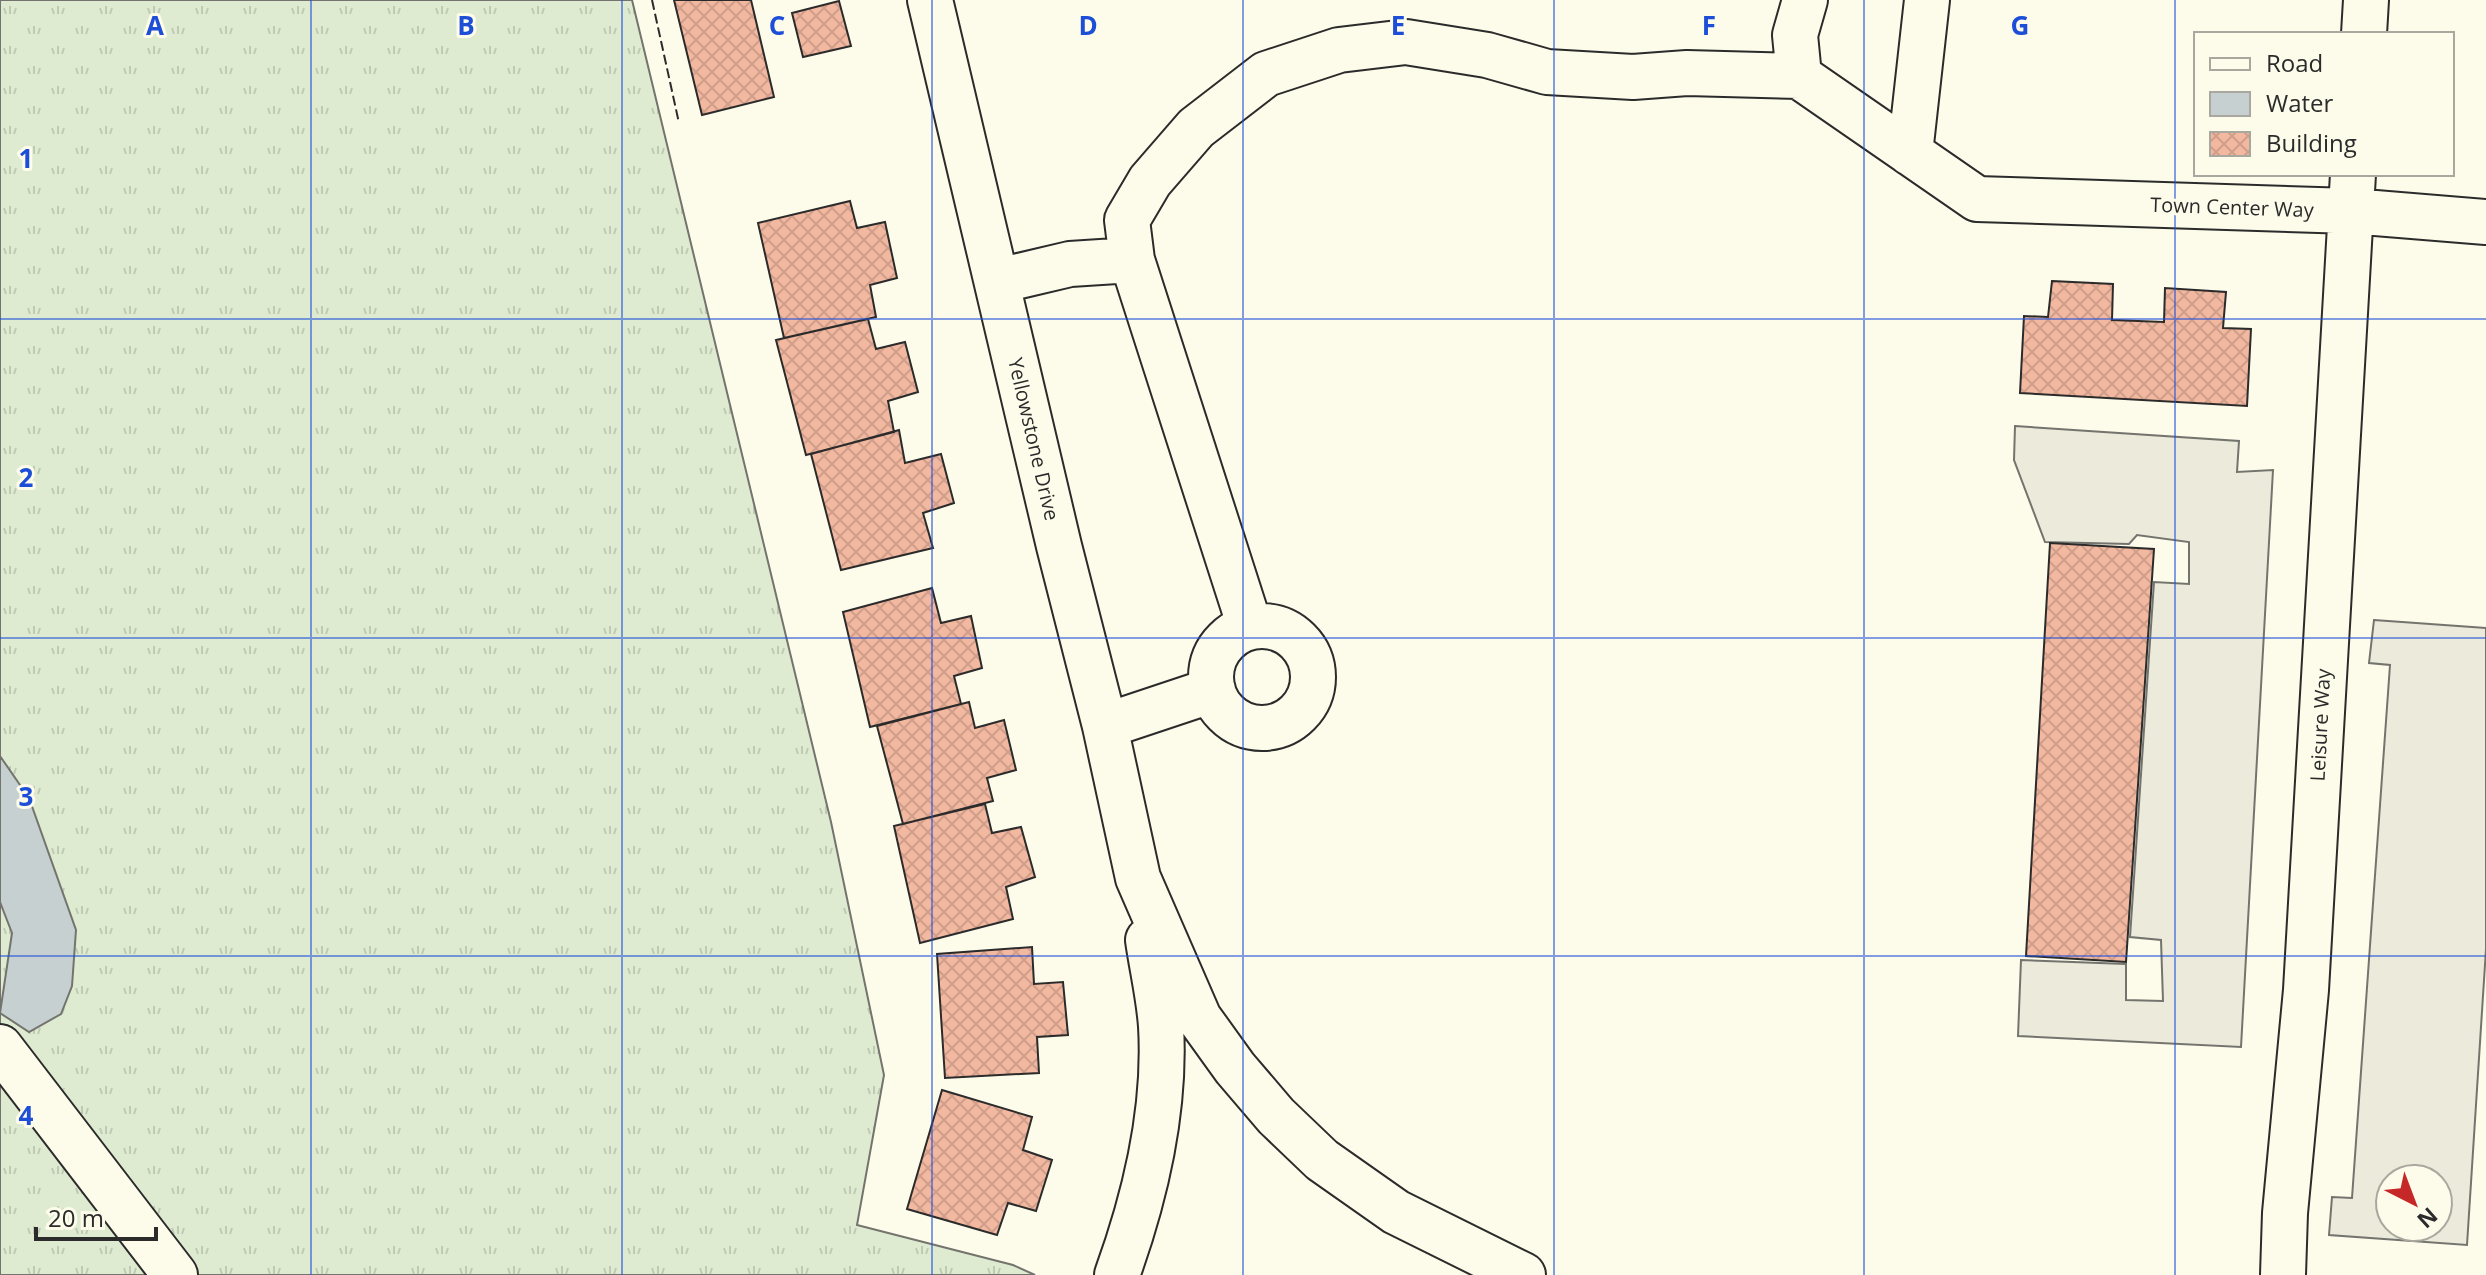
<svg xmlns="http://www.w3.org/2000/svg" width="2486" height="1275" viewBox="0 0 2486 1275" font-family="'Open Sans',sans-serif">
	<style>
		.grass { fill: url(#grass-tufts); stroke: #74746e; stroke-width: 2 }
		.parking { fill: #eceadb; stroke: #74746e; stroke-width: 2; fill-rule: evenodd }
		.water { fill: #c7d0d0; stroke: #74746e; stroke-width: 2 }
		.building { fill: url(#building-cross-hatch); stroke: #2b2b2b; stroke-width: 2 }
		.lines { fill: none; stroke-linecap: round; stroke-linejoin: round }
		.minor-casing { stroke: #2b2b2b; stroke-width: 48 }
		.minor { stroke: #fdfbea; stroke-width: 44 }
		.fence { stroke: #2b2b2b; stroke-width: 2; stroke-dasharray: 10 4; stroke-linecap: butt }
		.grid { fill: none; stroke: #1d4ed8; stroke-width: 2; stroke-opacity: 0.55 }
		.labels { text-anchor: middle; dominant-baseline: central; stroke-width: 6; stroke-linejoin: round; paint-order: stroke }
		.street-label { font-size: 20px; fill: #2b2b2b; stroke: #fdfbea }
		.grid-label { font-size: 26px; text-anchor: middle; font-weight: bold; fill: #1d4ed8; stroke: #fdfbea; stroke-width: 6; stroke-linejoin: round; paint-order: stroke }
	</style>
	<defs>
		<pattern id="grass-tufts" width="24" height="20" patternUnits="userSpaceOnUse" patternTransform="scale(2)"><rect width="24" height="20" fill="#deebd1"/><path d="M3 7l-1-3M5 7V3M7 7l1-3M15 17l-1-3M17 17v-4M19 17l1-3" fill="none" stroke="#bfcab4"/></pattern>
		<pattern id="building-cross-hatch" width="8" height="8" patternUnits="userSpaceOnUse" patternTransform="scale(2)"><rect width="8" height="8" fill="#f2b8a0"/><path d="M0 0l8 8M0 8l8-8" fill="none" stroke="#d09e8a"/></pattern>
	</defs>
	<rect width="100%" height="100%" fill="#fdfbea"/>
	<path class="grass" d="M0,0H632L831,822L884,1075L857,1225L1013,1265L1035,1275H0Z"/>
	<path class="parking" d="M2015,426L2239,441L2237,472L2273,470L2241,1047L2018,1036L2021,960L2126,964V1000L2163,1001L2161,940L2130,937L2154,582L2189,584V542L2137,535L2129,544L2045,542L2014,460Z
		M2374,620L2486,628V949L2467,1245L2329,1235L2332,1197L2352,1198L2390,665L2369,663ZM2390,1179H2438V1227H2390Z"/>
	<path class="water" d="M0,756L29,798L76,930L72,986L61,1014L29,1032L0,1013L12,933L0,902Z"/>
	<path class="building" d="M674,0H751L774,97L702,115Z
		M839,1L851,46L803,57L792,13Z
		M850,201L857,228L885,222L897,278L870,285L876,317L784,338L758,223Z
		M2052,281L2113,284L2112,320L2164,322L2165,288L2226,292L2223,328L2251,329L2247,406L2020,393L2024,316L2048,317Z
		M868,319L876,349L905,342L918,392L888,401L894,432L806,455L776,340Z
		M899,430L905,463L941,454L954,503L923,513L933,548L841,570L811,454Z
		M2050,543L2154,549L2126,962L2026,956Z
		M932,588L941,623L971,616L982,668L954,676L961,704L870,727L843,612Z
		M969,702L975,728L1004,720L1016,770L987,778L993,801L903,824L877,726Z
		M985,804L992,833L1021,827L1035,877L1006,887L1013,919L920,943L894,826Z
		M1032,947L1034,984L1063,982L1068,1035L1037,1037L1039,1073L945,1078L937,954Z
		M942,1090L1032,1117L1023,1150L1052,1160L1036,1211L1008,1203L997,1235L907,1209Z"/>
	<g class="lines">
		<g class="minor-casing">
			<path id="minor" d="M930,0L1059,546L1105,726L1138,878L1199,1018L1235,1068L1276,1116L1322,1160L1396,1212L1523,1275
				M2364,34L2366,0
				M1799,76L1795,35L1805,0
				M1910,153L1927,0
				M1132,260L1127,220L1150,181L1196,128L1266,74L1339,50L1406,42L1487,55L1547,72L1633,77L1687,73L1799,76L1977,199L2351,211L2486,222
				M998,281L1070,264L1132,260L1250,627
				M1211 677a51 51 0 1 1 102 0a51 51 0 1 1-102 0Z
				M1105,726L1213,690
				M0,1047L175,1275
				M1117,1275C1146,1195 1166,1111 1161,1026C1159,997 1152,968 1148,940
				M2283,1275L2285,1213L2306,990L2353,174"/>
		</g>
		<use href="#minor" class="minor"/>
		<path class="fence" d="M652,0L679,123"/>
	</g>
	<path class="grid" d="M311,0V1275M622,0V1275M932,0V1275M1243,0V1275M1554,0V1275M1864,0V1275M2175,0V1275M0,319H2486M0,638H2486M0,956H2486"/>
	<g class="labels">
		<g class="street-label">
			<text transform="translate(2232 207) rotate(2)">Town Center Way</text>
			<text transform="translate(1034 439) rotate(77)">Yellowstone Drive</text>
			<text transform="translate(2320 725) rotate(-87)">Leisure Way</text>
		</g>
	</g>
	<g class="grid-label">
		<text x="155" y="35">A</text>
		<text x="466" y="35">B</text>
		<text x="777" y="35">C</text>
		<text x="1088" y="35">D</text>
		<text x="1398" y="35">E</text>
		<text x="1709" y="35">F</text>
		<text x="2020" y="35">G</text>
		<text x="26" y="168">1</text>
		<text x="26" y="487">2</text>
		<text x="26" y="806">3</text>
		<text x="26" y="1125">4</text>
	</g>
	<rect x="2194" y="32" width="260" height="144" fill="#fdfbea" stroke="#a9a89e" stroke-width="2"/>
	<rect x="2210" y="58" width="40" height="12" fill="#fdfbea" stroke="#a9a89e" stroke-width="2"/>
	<text x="2266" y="72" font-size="24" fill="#2b2b2b">Road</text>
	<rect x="2210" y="92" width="40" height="24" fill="#c7d0d0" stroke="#a9a89e" stroke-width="2"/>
	<text x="2266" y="112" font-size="24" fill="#2b2b2b">Water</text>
	<rect x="2210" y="132" width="40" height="24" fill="url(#building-cross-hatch)" stroke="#a9a89e" stroke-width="2"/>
	<text x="2266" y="152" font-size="24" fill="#2b2b2b">Building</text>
	<g transform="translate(2414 1203) rotate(138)"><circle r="38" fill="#fdfbea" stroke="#a9a89e" stroke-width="2"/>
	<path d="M0-6L14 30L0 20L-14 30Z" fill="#c62828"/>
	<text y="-12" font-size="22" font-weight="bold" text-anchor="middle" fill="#2b2b2b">N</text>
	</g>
	<path d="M36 1227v12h120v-12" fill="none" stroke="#2b2b2b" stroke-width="4"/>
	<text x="48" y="1227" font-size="24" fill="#2b2b2b" stroke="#fdfbea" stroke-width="6" paint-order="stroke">20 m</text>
</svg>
